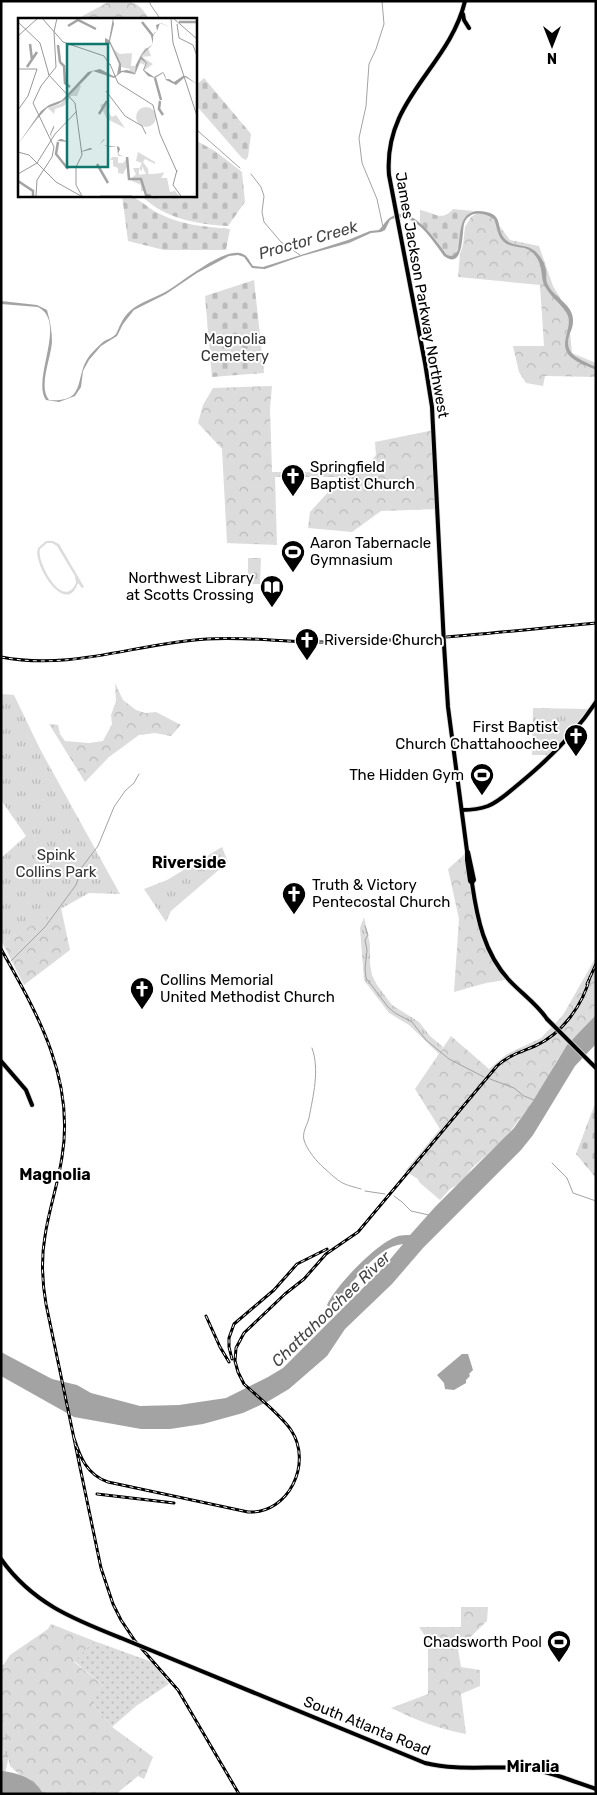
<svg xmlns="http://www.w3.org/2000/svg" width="597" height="1795" viewBox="0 0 597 1795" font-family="Rubik,sans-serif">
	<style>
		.grass { fill: url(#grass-dots) }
		.forest { fill: url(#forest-crowns) }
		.wetland { fill: url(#wetland-marsh) }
		.cemetery { fill: url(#cemetery-stones) }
		.park { fill: url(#park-tufts) }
		.pitch { fill: #dcdcdc; fill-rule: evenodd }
		.water { fill: #a3a3a3 }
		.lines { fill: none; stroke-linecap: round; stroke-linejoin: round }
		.stream { stroke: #a3a3a3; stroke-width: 1 }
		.major-casing { stroke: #dbdbdb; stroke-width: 5.5 }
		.major { stroke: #000; stroke-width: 4 }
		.rail-casing { stroke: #000; stroke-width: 3 }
		.rail { stroke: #fff; stroke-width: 1; stroke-dasharray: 4; stroke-linecap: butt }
		.major-bridge-casing { stroke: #dbdbdb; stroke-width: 5.5; stroke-linecap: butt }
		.major-bridge { stroke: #000; stroke-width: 4 }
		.labels { text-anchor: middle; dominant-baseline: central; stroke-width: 4; stroke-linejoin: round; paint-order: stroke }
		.street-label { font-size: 15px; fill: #000; stroke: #fff }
		.park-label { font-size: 15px; fill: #333; stroke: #fff }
		.poi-label { font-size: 15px; fill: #000; stroke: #fff; text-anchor: start }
		.water-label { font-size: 16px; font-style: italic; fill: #444; stroke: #fff }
		.neighbourhood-label { font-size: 16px; font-weight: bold; fill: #000; stroke: #fff }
		.inset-river { fill: none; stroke: #a3a3a3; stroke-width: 2.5 }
		.inset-road { fill: none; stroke: #999; stroke-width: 1 }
		.view { fill: #0f766e; fill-opacity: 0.15; stroke: #0f766e; stroke-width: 2.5 }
		.inset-edge { fill: none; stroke: #000; stroke-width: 2.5 }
	</style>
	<defs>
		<pattern id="grass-dots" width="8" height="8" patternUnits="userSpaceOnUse" patternTransform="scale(1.25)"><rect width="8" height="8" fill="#dcdcdc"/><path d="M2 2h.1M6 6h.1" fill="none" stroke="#bbb" stroke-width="1.8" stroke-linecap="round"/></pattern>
		<pattern id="forest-crowns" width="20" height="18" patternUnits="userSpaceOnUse" patternTransform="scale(1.25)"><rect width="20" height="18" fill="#dcdcdc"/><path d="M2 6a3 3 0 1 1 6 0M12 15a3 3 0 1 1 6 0" fill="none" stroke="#bbb"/></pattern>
		<pattern id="wetland-marsh" width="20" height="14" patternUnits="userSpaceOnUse" patternTransform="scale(1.25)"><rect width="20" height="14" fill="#dcdcdc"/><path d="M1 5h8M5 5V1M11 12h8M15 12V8" fill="none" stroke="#bbb"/></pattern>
		<pattern id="cemetery-stones" width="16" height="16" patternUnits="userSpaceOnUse" patternTransform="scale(1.25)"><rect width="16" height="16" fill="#dcdcdc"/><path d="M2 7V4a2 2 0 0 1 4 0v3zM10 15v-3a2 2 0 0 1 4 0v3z" fill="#bbb"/></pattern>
		<pattern id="park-tufts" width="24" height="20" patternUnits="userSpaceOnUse" patternTransform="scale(1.25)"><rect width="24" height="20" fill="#dcdcdc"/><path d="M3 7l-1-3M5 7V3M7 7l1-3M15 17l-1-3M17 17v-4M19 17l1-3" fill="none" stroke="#bbb"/></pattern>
	</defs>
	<rect width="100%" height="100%" fill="#fff"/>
	<path class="grass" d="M94,1641L152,1662L169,1684L136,1706L112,1727L88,1699L103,1685L74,1661Z"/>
	<path class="forest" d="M110,1C131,1 138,0 149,19H77Z
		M479,212L492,216L510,240L539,246L553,286L568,311L572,353L596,363V377L545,376L543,386L526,383L519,372L513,346H544L540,285L458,277L460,254L463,245L465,227L471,217Z
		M272,386L270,408L272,472H362L376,455L375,442L434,430L438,509L381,511L352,532L308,528L310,512L340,479L335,477H275L277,545L227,543L222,449L198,423L203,405L213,388Z
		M115,683L123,700L136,710L145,713L156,712L181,725L171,736L155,733L139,735L109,757L85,782L49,724L58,725L60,734L65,741L89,743L103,741L112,724L111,715L116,701Z
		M467,852L481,931L496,959L511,979L486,983L454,992L459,919L448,869Z
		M61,908L70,950L24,985L2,942Z
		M596,957V1019L572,1039L556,1062L544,1088L504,1139L472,1168L462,1182L450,1189L440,1200L419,1182L418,1179L405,1171L440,1129L415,1089L451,1036L489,1069L507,1054L541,1038L563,1015Z
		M461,1607H488L487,1621L458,1649L461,1667L480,1670V1686L461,1694L466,1734C439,1729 416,1720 391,1708L428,1694V1640L419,1627H461Z
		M51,1624L94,1641L74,1662L103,1685L89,1700L112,1727L153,1757L144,1779L138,1776L116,1794H38L37,1791L10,1766L1,1724V1666L4,1664L10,1655L48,1629Z"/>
	<path class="wetland" d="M1,1714C8,1734 12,1752 5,1772L1,1771L3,1756Z"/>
	<path class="cemetery" d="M204,78L251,134L248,157L246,160L242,158L195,104V86Z
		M195,140L215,151L242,172L245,202L228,226C207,225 181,221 162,211C154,207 147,200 139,195H195Z
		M122,195C138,195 146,208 160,214C181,225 207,227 230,229L226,250H164L128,241Z
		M453,209L473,211C457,220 464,240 456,254L452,256L447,255L434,237L420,224V210C436,213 441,222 453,209Z
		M254,280L264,373L212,377L205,296Z
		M248,558H261L260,584H248Z
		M596,1101V1178L576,1154Z"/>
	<path class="park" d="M1,694L14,695L40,749L120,894L89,893L2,942L1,858L26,836L1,800Z
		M533,708L588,709L551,755H532Z
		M222,847L228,862L171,911L166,922L144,889L167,880Z
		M364,917L370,944V964L372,975L377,985L392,1005L419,1022L430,1036L443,1047L439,1054L409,1025L389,1013L364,980L360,928Z"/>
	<path class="pitch" d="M46,541H53L59,544L84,587L82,588L78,583C66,618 32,564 38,548ZM47,543H52L57,546L75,576L76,583C63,612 36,561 40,549Z"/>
	<path class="water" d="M477,211C508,212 493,228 506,240C515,248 528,243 537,253C541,257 545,264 546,270C547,275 545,280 548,285C553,296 568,302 572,314C574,321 573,327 570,333C562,355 580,359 596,367V370C588,366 578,363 572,358C555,344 576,327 566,312C560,303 551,297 546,288C539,278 545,265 533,253C525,244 510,250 502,240C497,234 497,226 494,219C484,212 469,210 464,224C462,232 464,271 444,256C432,240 413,208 390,220L385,230L381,232L371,233L349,243L302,256L265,269L252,268L244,257L238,255L229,256L197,273L166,294L134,310L123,324L117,336L101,346L89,360L83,371L81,387L75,396L59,402L46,400C31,379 68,322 38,307L1,304V301L37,305L47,310C50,321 52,331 52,342C51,358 38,387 49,400C56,401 69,400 74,394C82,384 79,369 90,355C94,351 98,346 103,342C107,339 113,338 116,334C120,326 122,318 130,311C140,302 155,298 167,291C184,281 220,250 240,253C248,255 249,261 253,266L263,267L348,240L370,231L379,230C384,225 386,219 393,216C413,205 437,242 447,255C453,257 455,255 458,250C461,235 458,213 477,211Z
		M596,1015V1044L575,1066L533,1135L521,1150L423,1248L392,1284L345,1329L327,1356L289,1389L267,1402L243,1413L203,1424L170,1429H141L74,1417L1,1376V1352L52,1379L77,1385L91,1393L140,1406L179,1405L226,1398L268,1377L283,1368L382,1269L403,1244C377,1246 348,1286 336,1306L329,1307L327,1305C337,1284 377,1243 398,1236C402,1235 406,1235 410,1235L435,1207L514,1128L533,1101L567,1045Z
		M462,1354H468L473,1370L469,1374L470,1376L466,1380V1383L454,1390L445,1389L444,1383L437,1375Z
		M1,1771C17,1772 36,1779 43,1794H1Z"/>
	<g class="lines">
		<path class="stream" d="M149,1C151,8 157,12 160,19
			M382,1L384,24L376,49L369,64L366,106L359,138L362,163L377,199L383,227
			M195,124L198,131L240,168
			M251,174L261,187L264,196L262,212L264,222L281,242L300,255
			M365,926L368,935L365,940L367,950L365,969L366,978L388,1007L395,1013L412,1022L426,1040L449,1059L484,1077
			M11,961L45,927L76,885L82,867L98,846L114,807L125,791L134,783L139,774
			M312,1048C320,1070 313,1096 309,1118C307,1126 302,1132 304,1140C307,1150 317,1162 324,1168C341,1183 339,1183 361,1189
			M490,1079L514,1088L524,1096L534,1100
			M552,1163L567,1178L573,1193L596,1201
			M365,1191L385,1194
			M394,1196L402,1202L411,1211L429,1215
			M1,1767L2,1771"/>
		<g class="major-casing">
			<path id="major" d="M463,14L464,20L469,28
				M443,625L432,407L425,363L389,175C383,99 449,68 465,1
				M444,645L448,707L467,851V860L470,881L472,883
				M462,810C471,810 480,809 488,806C500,801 510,791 520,783C549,759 575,734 596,702
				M468,852L474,880L472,883C477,918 484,953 509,980C521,993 537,1004 547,1019
				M1,1061L26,1090L32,1105
				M1,1559C32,1603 73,1619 121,1638
				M160,1654L425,1763C457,1771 488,1766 521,1768C547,1770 572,1781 596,1789"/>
		</g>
		<use href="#major" class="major"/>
		<g class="rail-casing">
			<path id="rail" d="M1,657C73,671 136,643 207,639C247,636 288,643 328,642C363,641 399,640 434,638C488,634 542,628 596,623
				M1,949C38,1015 75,1079 62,1157C58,1184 49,1209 45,1236C41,1259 42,1281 46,1304L101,1568L113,1604L121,1620L135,1641L178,1690L239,1794
				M587,984L596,964
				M206,1316L220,1347L229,1362
				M232,1359L229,1347V1338L234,1324L274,1290L297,1264L327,1249
				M74,1438C80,1457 87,1475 108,1482L248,1512C289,1514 313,1463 291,1430C281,1415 258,1397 244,1384L238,1372L235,1361L236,1348L244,1333L285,1294L304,1279L326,1254L358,1232L497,1066C509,1055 521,1052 535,1046C562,1034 583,1005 590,977
				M97,1494L174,1503"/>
		</g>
		<use href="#rail" class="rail"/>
		<g class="major-bridge-casing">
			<path id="major-bridge" d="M443,625L444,645
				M547,1019L596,1068
				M121,1638L160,1654"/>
		</g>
		<use href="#major-bridge" class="major-bridge"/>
	</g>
	<defs>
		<g id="church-pin" transform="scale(1.25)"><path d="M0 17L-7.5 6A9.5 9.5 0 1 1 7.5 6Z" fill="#000" stroke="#fff"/><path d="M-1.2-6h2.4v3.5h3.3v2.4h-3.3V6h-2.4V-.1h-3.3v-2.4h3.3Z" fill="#fff"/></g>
		<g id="stadium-pin" transform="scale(1.25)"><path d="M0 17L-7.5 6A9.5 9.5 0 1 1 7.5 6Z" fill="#000" stroke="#fff"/><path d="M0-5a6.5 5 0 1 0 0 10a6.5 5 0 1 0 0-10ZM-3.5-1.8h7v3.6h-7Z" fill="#fff"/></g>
		<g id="library-pin" transform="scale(1.25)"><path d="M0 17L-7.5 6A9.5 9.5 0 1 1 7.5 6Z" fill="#000" stroke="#fff"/><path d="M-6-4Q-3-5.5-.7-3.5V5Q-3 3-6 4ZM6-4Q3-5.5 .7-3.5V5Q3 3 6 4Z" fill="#fff"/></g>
	</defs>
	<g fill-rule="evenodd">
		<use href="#church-pin" x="293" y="476"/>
		<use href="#stadium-pin" x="293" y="552"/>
		<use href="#library-pin" x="272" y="587"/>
		<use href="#church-pin" x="307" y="640"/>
		<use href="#church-pin" x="576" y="736"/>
		<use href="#stadium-pin" x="482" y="775"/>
		<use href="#church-pin" x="294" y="894"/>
		<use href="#church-pin" x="142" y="989"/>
		<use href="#stadium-pin" x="559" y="1642"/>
	</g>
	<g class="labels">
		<g class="street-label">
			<text transform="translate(422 295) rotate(80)">James Jackson Parkway Northwest</text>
			<text transform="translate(367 1726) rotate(22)">South Atlanta Road</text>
		</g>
		<g class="park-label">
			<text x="235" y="339">Magnolia<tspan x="235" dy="17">Cemetery</tspan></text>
			<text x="56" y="855">Spink<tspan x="56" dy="17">Collins Park</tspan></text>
		</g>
		<g class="poi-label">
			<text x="310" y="467">Springfield<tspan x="310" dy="17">Baptist Church</tspan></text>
			<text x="310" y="543">Aaron Tabernacle<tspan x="310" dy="17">Gymnasium</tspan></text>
			<text x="254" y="578" text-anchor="end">Northwest Library<tspan x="254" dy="17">at Scotts Crossing</tspan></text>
			<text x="324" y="640">Riverside Church</text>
			<text x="558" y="727" text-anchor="end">First Baptist<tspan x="558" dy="17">Church Chattahoochee</tspan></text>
			<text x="464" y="775" text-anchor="end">The Hidden Gym</text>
			<text x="312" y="885">Truth &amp; Victory<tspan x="312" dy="17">Pentecostal Church</tspan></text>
			<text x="160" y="980">Collins Memorial<tspan x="160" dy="17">United Methodist Church</tspan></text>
			<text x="542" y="1642" text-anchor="end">Chadsworth Pool</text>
		</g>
		<g class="water-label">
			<text transform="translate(308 240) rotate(-16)">Proctor Creek</text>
			<text transform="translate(331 1309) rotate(-44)">Chattahoochee River</text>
		</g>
		<g class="neighbourhood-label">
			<text x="189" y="862">Riverside</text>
			<text x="55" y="1174">Magnolia</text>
			<text x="533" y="1766">Miralia</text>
		</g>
	</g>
	<g transform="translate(18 18)">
		<rect width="179" height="179" fill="#fff"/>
		<path d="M127,30H130L133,38L124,39L135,46L125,53L127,47L122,45L117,57L110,55L112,51L103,49L95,31L102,36L114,35L113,48H117ZM60,66L63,68L59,78H53L46,88L37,91L36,96L30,90L42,86ZM120,134L137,144V146L127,141L125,144L130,151L131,160L146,154L135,174L123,173V167L112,162L117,157L128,156L124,148V153L121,151L124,145L118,143ZM94,139H100V145H105L110,139V147L105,156L100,155V150L95,148V142H92Z" fill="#dcdcdc"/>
		<path d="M118 99a10 10 0 1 1 20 0a10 10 0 1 1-20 0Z" fill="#dcdcdc"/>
		<path d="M90,84L92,88L89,92L94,99L98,97L107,110L89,101L82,87ZM115,150H121V157L146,155L143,160H149L152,174L157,173L161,178L128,177L127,173H123L124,170Z" fill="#dcdcdc"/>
		<path d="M95,0L96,6L92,23L103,46V53L109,52L117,55L118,47L123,37L127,32L135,26L133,18H135L136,15L139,13L138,7L143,5L154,10L150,0L154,10L142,5L139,13L135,17V26L123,38L129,45L126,52L136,59L145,54L147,57L148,61H151L156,64L165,58H168L179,66L167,59L158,67L148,62L145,55L137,60L130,58L125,52L128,45L123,41L117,56L104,54L96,60L75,53L48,81L40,86L29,90L19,101L36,107V110L33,116L34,120L39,123L42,121H44L46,122L51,124L57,134L59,131L63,134L64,133L72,130H73L74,131H75L81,127L85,122L87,121V128H99L101,129L102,131L100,136L105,139L100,137L99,128L92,129L87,127V121L81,127L75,131L63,134L59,131L57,134L51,124L39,123L34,120L32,116L36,107L19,101L0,126L23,93L31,87L44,82L70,54L82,51L95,58L99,57L101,46L92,26L87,25V20L91,22Z" fill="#a3a3a3"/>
		<path class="inset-river" d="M124,4L135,18M161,4H179M50,8L60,2L78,11M12,26L14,42M40,27L42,44M42,44L46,48L47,65L52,69M9,49L19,34M137,60L143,82M142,83L141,91L145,97M81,96L89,83M40,124L38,136L50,151M109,139L111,161H123L128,177L133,178M79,146L90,165M0,163L15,173V178"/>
		<path class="inset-road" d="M24,0L45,24L86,38L92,47M153,0L155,25L179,98M155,0L179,21M0,4L22,25L31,57M159,6L161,20L175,27L179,38M0,18L20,0M92,46L100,65L135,87L142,116L159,154M0,51H19M30,56L57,85L64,137L58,149V167L64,178M88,73L107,98L124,108L128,116M0,92L10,78L19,51M0,134L11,137L38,164L63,178M159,152L155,167L163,178M0,156L19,145L37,116L59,93M18,178L19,162L34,139L36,129L15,85L23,68L38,49L36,14L39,0M82,178H114"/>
		<path class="view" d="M49,26H90V149H49Z"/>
		<rect width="179" height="179" class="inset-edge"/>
	</g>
	<rect width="597" height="1795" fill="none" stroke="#000000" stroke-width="5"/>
	<g transform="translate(552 45) rotate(180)" stroke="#ffffff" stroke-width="4" paint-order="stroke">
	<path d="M0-4L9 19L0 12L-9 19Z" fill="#000000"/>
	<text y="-8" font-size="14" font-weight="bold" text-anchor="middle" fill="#000000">N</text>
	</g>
</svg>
